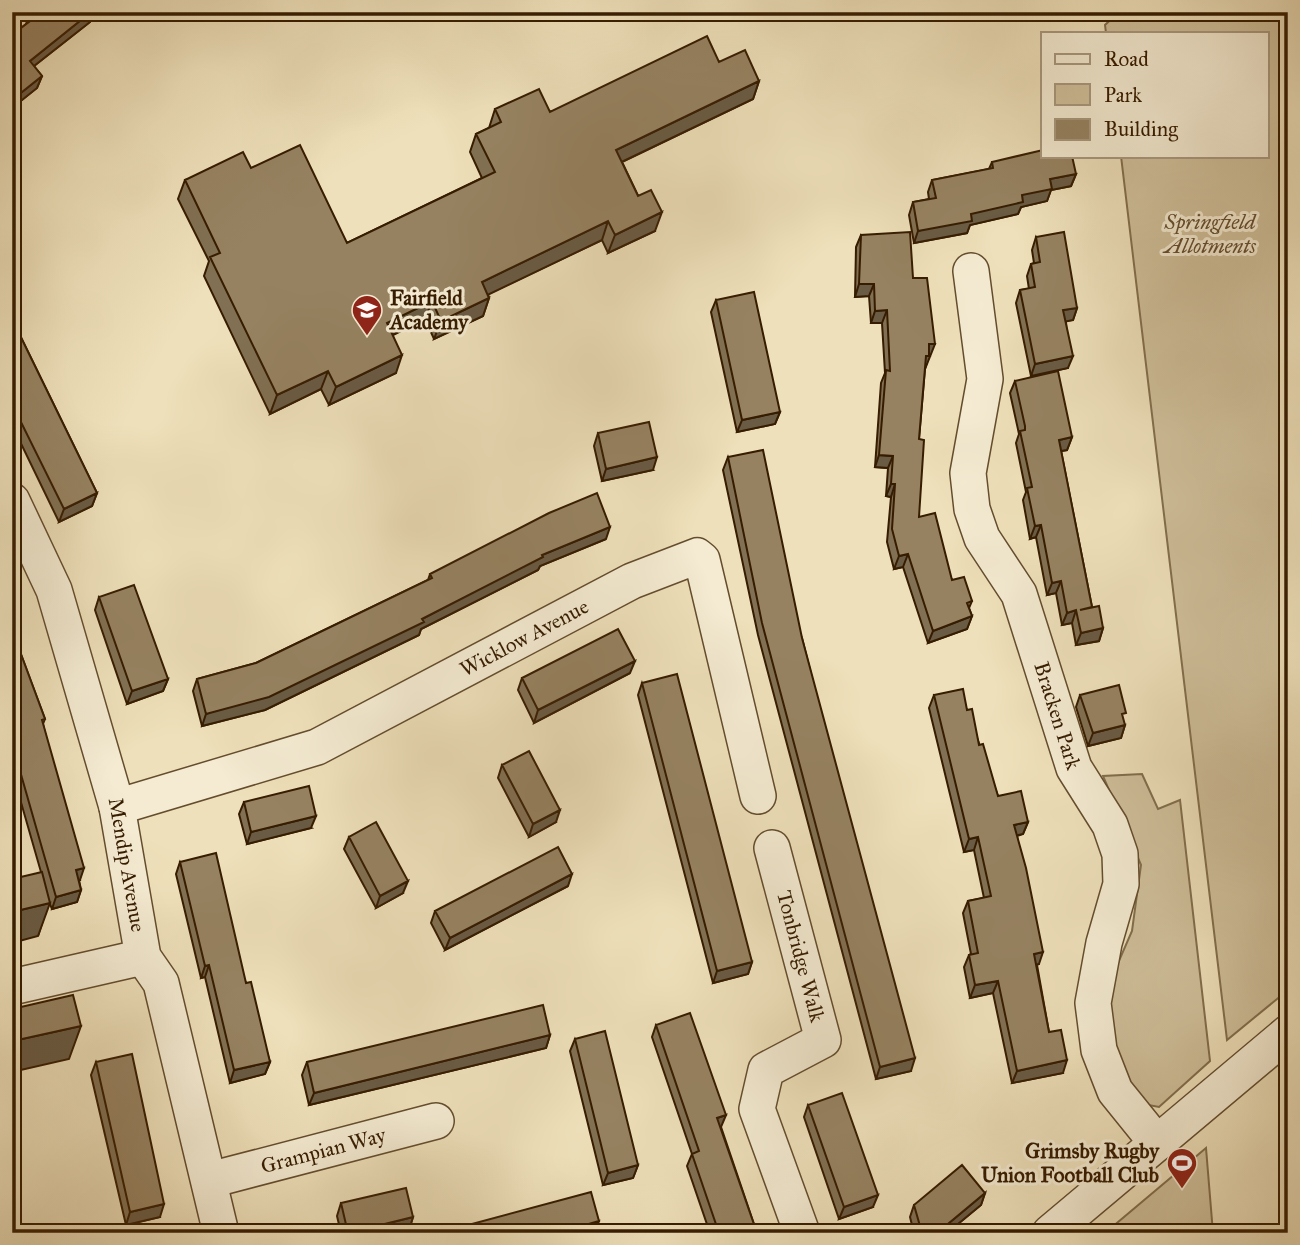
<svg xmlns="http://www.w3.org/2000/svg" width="1300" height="1245" viewBox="0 0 1300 1245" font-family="'IM FELL Great Primer',serif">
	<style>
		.green { fill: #cfbf9a; stroke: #826e4d; stroke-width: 2 }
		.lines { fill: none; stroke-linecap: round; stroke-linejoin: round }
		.minor-casing { stroke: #644d2e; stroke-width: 38 }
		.minor { stroke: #f4ebd2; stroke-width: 35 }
		.wall { fill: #817053; stroke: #361c00; stroke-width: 2 }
		.shaded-wall { fill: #695b44; stroke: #361c00; stroke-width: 2 }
		.building { fill: #968261; stroke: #361c00; stroke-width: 2 }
		.labels { text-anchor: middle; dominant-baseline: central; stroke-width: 6; stroke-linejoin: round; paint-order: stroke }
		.park-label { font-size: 21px; font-style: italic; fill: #644d2e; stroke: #f4ebd2 }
		.poi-label { font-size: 21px; font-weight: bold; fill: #361c00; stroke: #f4ebd2; text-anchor: start }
		.street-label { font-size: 21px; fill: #361c00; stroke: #f4ebd2 }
	</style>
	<rect width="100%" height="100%" fill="#eee0ba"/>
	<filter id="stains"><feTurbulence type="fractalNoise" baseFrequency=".00286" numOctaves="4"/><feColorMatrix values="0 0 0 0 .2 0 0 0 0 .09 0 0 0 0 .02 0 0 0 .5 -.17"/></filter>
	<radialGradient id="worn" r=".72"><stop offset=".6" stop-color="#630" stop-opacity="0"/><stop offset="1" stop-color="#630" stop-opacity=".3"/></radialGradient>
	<path class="green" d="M1119,12H1285L1288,32V990L1227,1040L1121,156H1267V33H1106L1105,25Z
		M1142,774L1158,809L1180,800L1210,1061L1159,1107L1138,1103L1109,1051L1108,986L1132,931L1141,865L1103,776Z
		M1206,1148L1213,1233H1105Z"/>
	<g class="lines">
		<g class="minor-casing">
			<g id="minor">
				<path id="s1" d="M971,271L985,379L968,473L972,509L982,538L1019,594L1074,768L1110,825L1120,854L1121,884L1104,943L1093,1003L1099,1050L1115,1091L1157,1143"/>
				<path id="s2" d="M12,501L54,590L117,807L143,957L161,983L221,1233"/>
				<path id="s3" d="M117,807L317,747L632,581L697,556L702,560L758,796"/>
				<path id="s4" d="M772,848L823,1040L766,1070L757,1109L802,1233"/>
				<path d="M12,987L143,957"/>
				<path id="s5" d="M210,1180L436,1121"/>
				<path d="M1050,1233L1288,1033"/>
			</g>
		</g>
		<use href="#minor" class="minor"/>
	</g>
	<path class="wall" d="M31,12H93L90,22L34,66L42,76L37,88L12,108V35L26,24Z
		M719,62L759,81L753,99L622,162L655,231L608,253L602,240L488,294L489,298L483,316L434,339L425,319L393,335L396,373L329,405L321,389L270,414L204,276L209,261L178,199L185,180L251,168L347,243L482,178L470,152L476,134L489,128L495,109L550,112Z
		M992,162L1076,174L1071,186L1051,190L1047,201L1021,207L1018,214L970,225L967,233L914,243L909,215L913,202L929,199L928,192L932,180L989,169Z
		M861,235L913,278L930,356H929L925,369L919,439V517L952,580L972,601L969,608L972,616L967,629L928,643L903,567L894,569L887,542L891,497L886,496L888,468L875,467L881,383L885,373L882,323H871L869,296L855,297L856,247Z
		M1036,237L1077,308L1073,320L1066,321L1068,368L1031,376L1016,303L1020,290L1029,289L1027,276L1031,264L1034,263L1032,250Z
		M716,300L780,412L775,424L737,432L711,312Z
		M12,319L97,493L92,506L59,522L12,425Z
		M1015,381L1072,437L1067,450L1061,451L1092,607L1103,628L1099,641L1076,645L1072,623L1062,625L1056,593L1047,595L1036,537L1030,539L1023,500L1026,492L1016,443L1019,434L1010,393Z
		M598,433L653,470L602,481L594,446Z
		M728,457L802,638L911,1071L876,1079L758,635L723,470Z
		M606,539L540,566L538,570L421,629L419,635L265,710L202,726L193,691L197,679L256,663L428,580L430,574Z
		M99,597L168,679L163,691L127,704L95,610Z
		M12,630L45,719L43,724L80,880H79L81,890L77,902L52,909L49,902L38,936L41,872L12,771L13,765L12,762Z
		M630,673L534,723L518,690L522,678Z
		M642,683L752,962L748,974L713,983L638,695Z
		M934,695L967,710L998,796L1028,822L1023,834L1017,836L1039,964L1037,965L1049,1032L1063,1073L1012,1083L993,993L970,998L964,967L969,955L971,954L963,913L968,901L984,898L974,850L964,852L929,708Z
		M1080,695L1125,725L1121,738L1088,746L1076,707Z
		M502,765L556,822L529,837L498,778Z
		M244,802L311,828L247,844L239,814Z
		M349,837L403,893L376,908L344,849Z
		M180,862L246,983L270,1062L265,1074L230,1083L205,977L201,978L176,874Z
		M568,886L445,950L431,923L435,911Z
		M656,1025L721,1127L757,1233H710L687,1166L692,1154L652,1037Z
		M550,1035L546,1048L309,1105L302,1075L307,1062Z
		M575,1039L638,1165L633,1178L603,1185L570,1051Z
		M96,1062L160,1217L126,1225L91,1075Z
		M808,1105L873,1207L839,1219L804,1117Z
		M985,1193L981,1205L947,1233H914L910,1217L914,1205Z
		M341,1203L413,1217L409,1230L397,1233H341L337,1216Z"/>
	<path class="shaded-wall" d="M91,12H93L90,22L25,73L30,61Z
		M42,76L37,88L12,108V100Z
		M759,81L753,99L609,168L616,150Z
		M1076,174L1071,186L1051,190L1047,201L1021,207L1018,214L970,225L967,233L914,243L918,231L1022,195L1050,179Z
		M662,212L655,231L608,253L615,235Z
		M608,221L602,240L475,301L482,282Z
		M859,284H874L869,296L855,297Z
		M489,298L483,316L434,339L441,321Z
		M432,301L425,319L380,341L387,323Z
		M1077,308L1073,320L1059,323L1063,310Z
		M887,310L882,323H871L875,311Z
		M929,344H935L925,369H921Z
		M402,355L396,373L329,405L336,387Z
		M1073,356L1068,368L1031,376L1035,364Z
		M328,371L321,389L270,414L277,395Z
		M780,412L775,424L737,432L742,420Z
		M1072,437L1067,450L1055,452L1059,440Z
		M879,455L893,456L888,468L875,467Z
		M657,457L653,470L602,481L606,469Z
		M891,484H895L891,497L886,496Z
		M97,493L92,506L59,522L64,509Z
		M1041,525L1036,537L1030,539L1035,526Z
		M610,527L606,539L540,566L538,570L421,629L419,635L265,710L202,726L206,714L422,619L542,555Z
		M908,554L903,567L894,569L899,556Z
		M1061,581L1056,593L1047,595L1052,583Z
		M1076,610L1072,623L1062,625L1067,613Z
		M972,616L967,629L928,643L933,631Z
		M1103,628L1099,641L1076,645L1081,633Z
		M635,661L630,673L534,723L538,710Z
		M168,679L163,691L127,704L132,691Z
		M1125,725L1121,738L1088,746L1093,733Z
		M560,810L556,822L529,837L533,824Z
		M316,816L311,828L247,844L251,832Z
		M1028,822L1023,834L1009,837L1014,825Z
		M978,837L974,850L964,852L969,839Z
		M84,868L80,880L72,882L76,870Z
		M572,874L568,886L445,950L450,938Z
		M408,881L403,893L376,908L380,896Z
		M81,890L77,902L52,909L56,897Z
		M50,903L38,936L12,943V912Z
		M1043,952L1039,964L1030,966L1034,954Z
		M752,962L748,974L713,983L717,971Z
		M209,965L205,977L201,978L205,966Z
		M998,981L993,993L970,998L975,985Z
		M81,1026L69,1059L12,1072L13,1041Z
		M550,1035L546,1048L309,1105L314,1093Z
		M915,1058L911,1071L876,1079L880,1067Z
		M1067,1060L1063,1073L1012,1083L1017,1071Z
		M270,1062L265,1074L230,1083L234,1070Z
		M726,1115L721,1127L713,1130L717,1118Z
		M638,1165L633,1178L603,1185L608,1173Z
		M985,1193L981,1205L947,1233H937Z
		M878,1195L873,1207L839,1219L844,1207Z
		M164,1204L160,1217L126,1225L130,1212Z
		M413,1217L409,1230L397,1233H349Z
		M599,1221L595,1233H558Z"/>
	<path class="building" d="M31,12H91L30,61L42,76L12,100V35L34,18L30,13Z
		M707,36L719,62L745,50L759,81L616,150L638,196L651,190L662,212L615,235L608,221L482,282L489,298L441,321L432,301L387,323L402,355L336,387L328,371L277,395L210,257L220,253L185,180L243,152L251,168L300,145L347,243L495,172L476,134L501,122L495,109L539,89L550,112Z
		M1043,150V156H1072L1076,174L1050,179L1052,189L1022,195L1023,202L971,214L972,221L918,231L913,202L936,198L932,180L993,168L992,162Z
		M910,232L913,278H927L935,344H929V356H926L919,439L924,440L919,517L935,513L952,580L964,577L972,601L967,603L972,616L933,631L908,554L899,556L892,529L895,484H891L893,456L879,455L886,370L890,371L887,310L875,311L874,284H859L861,235Z
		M1064,232L1077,308L1063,310L1073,356L1035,364L1020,290L1035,287L1031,264L1040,262L1036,237Z
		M754,292L780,412L742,420L716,300Z
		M12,319L97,493L64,509L12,404Z
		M1058,371L1072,437L1059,440L1092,607L1080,610L1099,606L1103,628L1081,633L1076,610L1067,613L1061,581L1052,583L1041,525L1035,526L1027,488L1032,487L1020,431L1025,430V426L1015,381Z
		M649,422L657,457L606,469L598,433Z
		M763,450L802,638L915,1058L880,1067L762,623L728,457Z
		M597,493L610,527L542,555L543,557L422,619L424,622L269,697L206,714L197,679L256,663L432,578L430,574L549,513Z
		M134,585L168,679L132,691L99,597Z
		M618,629L635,661L538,710L522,678Z
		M12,630L45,719L42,720L84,868L76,870L81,890L56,897L16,757L19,756L12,738Z
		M677,674L752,962L717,971L642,683Z
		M1119,685L1126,713L1122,714L1125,725L1093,733L1080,695Z
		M963,689L967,710L972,709L979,745L983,744L998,796L1021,791L1028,822L1014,825L1026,868L1043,952L1034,954L1049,1032L1061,1030L1067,1060L1017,1071L998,981L975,985L969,955L978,953L968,901L991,896L978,837L969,839L934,695Z
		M529,751L560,810L533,824L502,765Z
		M309,786L316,816L251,832L244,802Z
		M376,822L408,881L380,896L349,837Z
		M558,847L572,874L450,938L435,911Z
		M216,853L246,983L251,982L270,1062L234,1070L209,965L205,966L180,862Z
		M42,872L50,903L12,912V879Z
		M73,995L81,1026L13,1041L12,1009Z
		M543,1005L550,1035L314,1093L307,1062Z
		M690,1013L726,1115L717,1118L757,1233H719L692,1154L699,1151L656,1025Z
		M605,1031L638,1165L608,1173L575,1039Z
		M132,1054L164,1204L130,1212L96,1062Z
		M842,1093L878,1195L844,1207L808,1105Z
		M962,1165L985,1193L937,1233H922L914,1205Z
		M406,1188L413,1217L348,1233L341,1203Z
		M591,1192L599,1221L558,1233H458L457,1228Z
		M144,1226L151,1233H138Z"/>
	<defs>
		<g id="school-pin" transform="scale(1.575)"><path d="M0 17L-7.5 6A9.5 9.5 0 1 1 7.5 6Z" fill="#8f2418" stroke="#f4ebd2"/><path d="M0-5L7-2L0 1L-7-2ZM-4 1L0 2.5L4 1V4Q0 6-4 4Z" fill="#fff"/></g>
		<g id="stadium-pin" transform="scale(1.575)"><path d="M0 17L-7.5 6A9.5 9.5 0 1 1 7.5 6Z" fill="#8f2418" stroke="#f4ebd2"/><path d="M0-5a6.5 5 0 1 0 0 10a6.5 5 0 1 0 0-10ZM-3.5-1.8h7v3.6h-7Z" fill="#fff"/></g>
	</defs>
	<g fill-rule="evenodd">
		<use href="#school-pin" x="367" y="310"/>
		<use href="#stadium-pin" x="1182" y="1163"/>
	</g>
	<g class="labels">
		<g class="park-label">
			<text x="1210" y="222">Springfield<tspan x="1210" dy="24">Allotments</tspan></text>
		</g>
		<g class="poi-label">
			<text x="390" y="298">Fairfield<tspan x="390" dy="24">Academy</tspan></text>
			<text x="1159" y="1151" text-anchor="end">Grimsby Rugby<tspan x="1159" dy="24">Union Football Club</tspan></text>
		</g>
		<g class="street-label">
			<text stroke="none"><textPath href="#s3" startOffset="443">Wicklow Avenue</textPath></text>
			<text stroke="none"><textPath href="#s1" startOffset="466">Bracken Park</textPath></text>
			<text stroke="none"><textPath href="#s2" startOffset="383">Mendip Avenue</textPath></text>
			<text stroke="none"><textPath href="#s4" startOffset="112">Tonbridge Walk</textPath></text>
			<text stroke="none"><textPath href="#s5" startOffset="117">Grampian Way</textPath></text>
		</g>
	</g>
	<rect width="1300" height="1245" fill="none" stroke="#eee0ba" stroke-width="42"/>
	<rect x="14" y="14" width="1272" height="1217" fill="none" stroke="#361c00" stroke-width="3.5"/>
	<rect x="21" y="21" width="1258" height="1203" fill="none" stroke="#361c00" stroke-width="2"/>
	<rect x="1041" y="32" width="228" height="126" fill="#f4ebd2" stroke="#a8987e" stroke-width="2"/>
	<rect x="1055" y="54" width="35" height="10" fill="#f4ebd2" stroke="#a8987e" stroke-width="2"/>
	<text x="1104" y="66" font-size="21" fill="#361c00">Road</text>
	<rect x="1055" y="84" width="35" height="21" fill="#cfbf9a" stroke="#a8987e" stroke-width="2"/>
	<text x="1104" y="102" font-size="21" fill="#361c00">Park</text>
	<rect x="1055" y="119" width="35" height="21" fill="#968261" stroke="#a8987e" stroke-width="2"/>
	<text x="1104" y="136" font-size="21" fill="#361c00">Building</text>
	<rect width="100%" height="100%" filter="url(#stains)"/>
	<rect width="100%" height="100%" fill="url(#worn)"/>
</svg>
